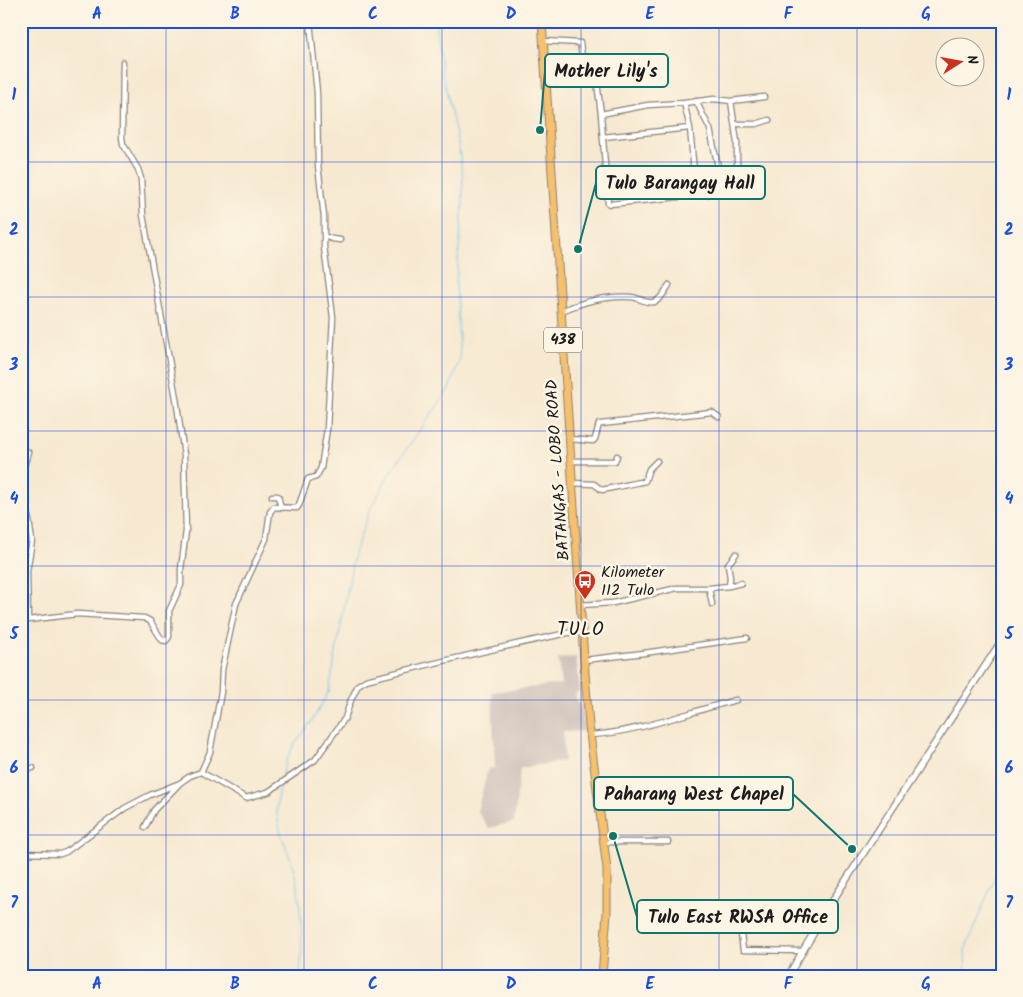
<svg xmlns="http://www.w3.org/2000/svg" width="1023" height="997" viewBox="0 0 1023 997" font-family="Kalam,sans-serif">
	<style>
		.industrial { fill: #cfc1ba }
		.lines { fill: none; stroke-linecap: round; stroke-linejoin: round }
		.stream { stroke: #67c4e5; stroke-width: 1 }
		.minor-casing { stroke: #8a8276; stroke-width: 7 }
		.tertiary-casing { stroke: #8a8276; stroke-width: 8 }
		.primary-casing { stroke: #8a8276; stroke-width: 9 }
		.minor { stroke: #fff; stroke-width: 4.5 }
		.tertiary { stroke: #fff; stroke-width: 5.5 }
		.primary { stroke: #f7c06c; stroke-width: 7 }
		.grid { fill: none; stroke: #1d4ed8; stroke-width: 1; stroke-opacity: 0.55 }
		.labels { text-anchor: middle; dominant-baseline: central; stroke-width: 5; stroke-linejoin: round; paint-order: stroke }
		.shield { fill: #fcf5e5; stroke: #5f5d58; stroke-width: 1 }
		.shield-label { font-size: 15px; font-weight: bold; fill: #1c1c1c }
		.street-label { font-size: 16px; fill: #1c1c1c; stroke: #fcf5e5 }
		.poi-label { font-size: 16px; fill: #1c1c1c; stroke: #fcf5e5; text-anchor: start }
		.quarter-label { font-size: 19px; letter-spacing: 1px; fill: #1c1c1c; stroke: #fcf5e5 }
		.leader { fill: none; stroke: #0f766e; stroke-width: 2 }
		.callout-dot { fill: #0f766e; stroke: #fcf5e5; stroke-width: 2 }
		.callout { fill: #fcf5e5; stroke: #0f766e; stroke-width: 2 }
		.callout-label { font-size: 18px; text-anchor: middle; font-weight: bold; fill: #1c1c1c }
		.neatline { fill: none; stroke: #1d4ed8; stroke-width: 2 }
		.grid-label { font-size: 16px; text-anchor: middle; font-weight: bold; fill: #1d4ed8 }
	</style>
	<rect width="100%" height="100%" fill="#fcf5e5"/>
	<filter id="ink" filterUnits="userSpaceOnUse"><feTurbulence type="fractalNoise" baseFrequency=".02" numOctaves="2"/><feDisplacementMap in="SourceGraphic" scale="10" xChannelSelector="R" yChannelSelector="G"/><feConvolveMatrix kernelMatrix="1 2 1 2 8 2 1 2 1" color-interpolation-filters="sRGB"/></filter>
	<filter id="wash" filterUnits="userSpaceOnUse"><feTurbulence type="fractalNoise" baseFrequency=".0096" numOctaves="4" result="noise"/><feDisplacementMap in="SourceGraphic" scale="20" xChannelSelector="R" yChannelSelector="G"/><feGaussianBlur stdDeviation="1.12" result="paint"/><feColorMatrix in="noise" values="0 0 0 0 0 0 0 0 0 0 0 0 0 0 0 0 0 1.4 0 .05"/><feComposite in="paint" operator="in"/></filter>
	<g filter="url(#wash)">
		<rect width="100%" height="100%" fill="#f7e9d1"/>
		<path class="industrial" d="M576,657L580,691L575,694L576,701L581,704L585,731L563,732L564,761L520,768L514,822L489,828L477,811L488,769L495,768L492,692L561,684L558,659Z"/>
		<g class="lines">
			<path class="stream" d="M281,781L286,761L294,745L312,721L329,691L354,554L369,512L391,471L449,389L460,359L456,282L463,205V178L459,149L442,71L435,21
				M280,785C269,825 289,844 296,879C302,910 303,945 300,976
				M966,976L965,950L1002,859"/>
		</g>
	</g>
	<g filter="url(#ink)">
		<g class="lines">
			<g class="minor-casing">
				<path id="minor" d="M543,41L580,43L582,57L595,66L601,114L608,203L610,204L708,194L737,181V143L731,101
					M696,101L710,129L718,167V189
					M601,114L648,105L684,103
					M735,124H756L769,120
					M603,137L690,128
					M696,194L690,128L684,103L714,99L731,101L764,97
					M324,236L332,239L340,240
					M561,311C582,302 607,295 631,297C638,297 646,304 654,302C660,301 666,290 669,285
					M570,439L593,441L595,439L599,424H601L712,412L719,417
					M28,452L22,474L32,541L27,571L28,620L77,614L144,618L150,621L162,640L166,641L169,637V611L181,585V569L186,531L184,455L176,398L143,215L141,179L138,169L123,144L122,137L123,62
					M571,461H615L617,456
					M572,483L594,484L602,490L645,481L649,469L657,461
					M272,496H278L281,508
					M729,586L730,578L728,564L736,554
					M709,588L712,604
					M580,605L613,603L677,588H709L729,586L741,583
					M21,625L28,620
					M584,660L644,653L747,638
					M591,735C640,732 688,712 736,700
					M21,770L33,768
					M201,772L246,798L268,792L315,760L345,718L351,700L358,685L366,680C438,662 509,645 582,630
					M145,827L154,810L179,784
					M604,842H668
					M21,853L60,854L66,852L125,808L150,795L180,783L190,776L201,772L210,752L221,692L222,670L236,604L266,539L270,512L274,507L297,508L299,505L308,479L316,477L321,468L327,429L333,317L324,247V217L318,165L317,93L310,21
					M739,919L743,950L803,951"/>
			</g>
			<g class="tertiary-casing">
				<path id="tertiary" d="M788,976L835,897L1002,640"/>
			</g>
			<g class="primary-casing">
				<path id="primary" d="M542,21L584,660L589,726L607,869V913L602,976"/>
			</g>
			<use href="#minor" class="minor"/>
			<use href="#tertiary" class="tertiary"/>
			<use href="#primary" class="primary"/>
		</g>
	</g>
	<path class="grid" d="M166,21V976M304,21V976M442,21V976M581,21V976M719,21V976M857,21V976M21,162H1002M21,297H1002M21,431H1002M21,566H1002M21,700H1002M21,835H1002"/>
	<defs>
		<g id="bus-pin" transform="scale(1.125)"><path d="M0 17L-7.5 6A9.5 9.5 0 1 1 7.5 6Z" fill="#c8321e" stroke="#fcf5e5"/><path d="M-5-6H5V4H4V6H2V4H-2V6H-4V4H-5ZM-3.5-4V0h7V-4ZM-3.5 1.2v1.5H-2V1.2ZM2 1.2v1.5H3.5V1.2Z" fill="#fff"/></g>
	</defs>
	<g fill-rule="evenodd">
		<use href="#bus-pin" x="585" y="581"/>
	</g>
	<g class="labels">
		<rect class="shield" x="544" y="327.5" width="38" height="25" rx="4"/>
		<g class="shield-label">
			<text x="563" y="340">438</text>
		</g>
		<g class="street-label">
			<text transform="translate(558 470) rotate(-94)">BATANGAS - LOBO ROAD</text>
		</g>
		<g class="poi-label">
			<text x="601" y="572">Kilometer<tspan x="601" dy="18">112 Tulo</tspan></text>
		</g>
		<g class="quarter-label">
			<text x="581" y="630">TULO</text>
		</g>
	</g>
	<path class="leader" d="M540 130L545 71M578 249L596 183M852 849L793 794M613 836L637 917"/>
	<g class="callout-dot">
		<circle cx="540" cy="130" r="5"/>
		<circle cx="578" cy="249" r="5"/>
		<circle cx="852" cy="849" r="5"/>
		<circle cx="613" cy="836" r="5"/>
	</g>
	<g class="callout">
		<rect x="545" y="54" width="123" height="33" rx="5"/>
		<rect x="596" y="166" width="169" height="33" rx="5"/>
		<rect x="594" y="777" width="199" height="33" rx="5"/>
		<rect x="637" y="900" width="201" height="33" rx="5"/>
	</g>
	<g class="callout-label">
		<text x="606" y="77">Mother Lily's</text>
		<text x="680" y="189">Tulo Barangay Hall</text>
		<text x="694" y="800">Paharang West Chapel</text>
		<text x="738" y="923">Tulo East RWSA Office</text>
	</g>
	<rect width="1023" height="997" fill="none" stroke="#fcf5e5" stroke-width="55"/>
	<g transform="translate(960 62) rotate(79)"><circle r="24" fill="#fcf5e5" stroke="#a29e95"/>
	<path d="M0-4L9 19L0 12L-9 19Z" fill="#c8321e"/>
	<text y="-8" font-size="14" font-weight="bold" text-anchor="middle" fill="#1c1c1c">N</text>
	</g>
	<rect x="28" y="28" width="968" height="942" class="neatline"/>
	<g class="grid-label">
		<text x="97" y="19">A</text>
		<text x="235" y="19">B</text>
		<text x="373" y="19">C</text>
		<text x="511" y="19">D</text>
		<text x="650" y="19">E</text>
		<text x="788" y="19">F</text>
		<text x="926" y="19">G</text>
		<text x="14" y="100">1</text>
		<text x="1009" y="100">1</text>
		<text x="14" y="235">2</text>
		<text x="1009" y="235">2</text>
		<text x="14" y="370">3</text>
		<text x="1009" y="370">3</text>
		<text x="14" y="504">4</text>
		<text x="1009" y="504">4</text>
		<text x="14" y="639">5</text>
		<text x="1009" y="639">5</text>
		<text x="14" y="773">6</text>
		<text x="1009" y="773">6</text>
		<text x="14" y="908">7</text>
		<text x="1009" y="908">7</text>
		<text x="97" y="989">A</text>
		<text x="235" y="989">B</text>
		<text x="373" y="989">C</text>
		<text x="511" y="989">D</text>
		<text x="650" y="989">E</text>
		<text x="788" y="989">F</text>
		<text x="926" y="989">G</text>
	</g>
</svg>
